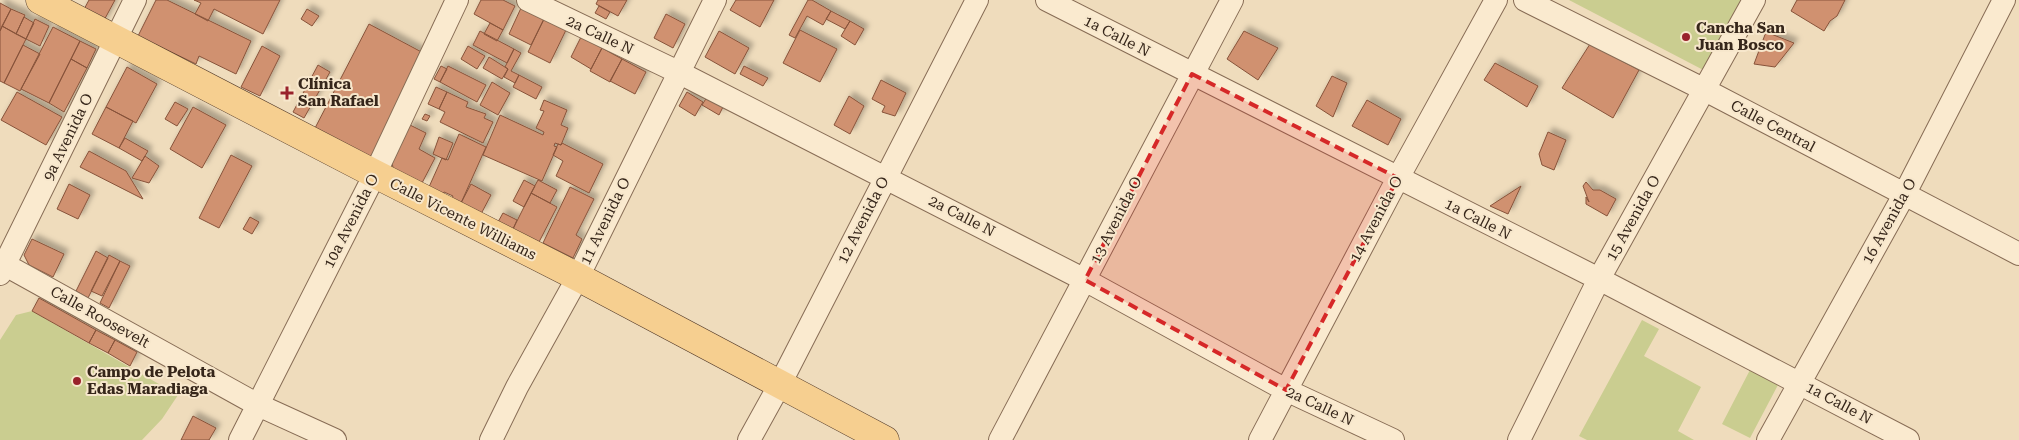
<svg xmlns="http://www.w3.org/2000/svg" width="2019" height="440" viewBox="0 0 2019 440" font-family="'Roboto Serif',serif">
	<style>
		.green { fill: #cacd90 }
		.building { fill: #d09170; stroke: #87533a; filter: url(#shadow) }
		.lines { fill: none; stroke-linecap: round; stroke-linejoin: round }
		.minor-casing { stroke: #876c55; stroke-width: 24 }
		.major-casing { stroke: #543b2a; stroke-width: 29 }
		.minor { stroke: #faeacf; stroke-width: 22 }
		.major { stroke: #f6cf90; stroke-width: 28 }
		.marked { fill: #d62828; fill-opacity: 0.2; stroke: #d62828; stroke-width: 4; stroke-dasharray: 10 6; stroke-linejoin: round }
		.poi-dot { fill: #99222b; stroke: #f7e7cc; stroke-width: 2 }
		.labels { text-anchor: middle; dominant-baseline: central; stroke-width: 4; stroke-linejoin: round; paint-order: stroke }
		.poi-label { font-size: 15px; font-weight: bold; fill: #36261a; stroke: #f7e7cc; text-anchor: start }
		.street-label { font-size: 15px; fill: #36261a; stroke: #f7e7cc }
	</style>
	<defs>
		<filter id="shadow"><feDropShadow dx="4.5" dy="-4.5" stdDeviation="2.5" flood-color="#0004"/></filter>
	</defs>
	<rect width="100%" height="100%" fill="#efdcbc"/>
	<path class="green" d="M1569,0H1753L1711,74Z
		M32,311L178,395L162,419L142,440H0V340L16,315Z
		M1642,320L1659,329L1644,356L1701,387L1678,431L1694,440H1587L1579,436Z
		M1751,368L1779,383L1750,438L1722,424Z"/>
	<path class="building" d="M89,0H115L102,24L82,13Z
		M156,0H167L251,41L236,74L199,56L196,64L138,36Z
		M194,0H280L263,34L214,9L208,21L195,14L201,3Z
		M481,0H503L515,6L503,30L474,14Z
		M598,0H627L618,16L596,4Z
		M736,0H774L760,27L730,10Z
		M808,0H812L831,11L823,25L807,16L795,38L789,35Z
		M1797,0H1845L1837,16L1830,21L1824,31L1791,11Z
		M0,3L11,9L0,31Z
		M599,6L610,12L606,19L595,13Z
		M521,8L544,19L531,45L509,34Z
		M11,9L25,15L16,34L2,26Z
		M307,9L319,16L312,26L301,19Z
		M831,11L850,21L845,29L826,19Z
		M666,14L685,24L673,48L654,38Z
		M24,17L34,23L26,39L16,34Z
		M35,19L49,26L40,46L26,39Z
		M544,19L566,30L550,63L528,52Z
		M850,21L864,29L855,45L841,36Z
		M490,23L503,30L497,41L484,34Z
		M369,24L429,56L374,162L314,130Z
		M2,26L26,39L4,83L0,81V31Z
		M53,27L80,41L49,103L21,89Z
		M800,30L837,49L820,82L783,63Z
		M480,31L514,49L507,63L473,45Z
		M719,31L749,48L735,74L705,57Z
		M1244,31L1278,48L1258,80L1227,59Z
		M1766,32L1794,43L1775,67L1754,64Z
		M581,37L602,48L591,69L571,57Z
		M80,41L96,49L87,68L71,59Z
		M1590,44L1639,70L1613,118L1562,88Z
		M23,45L40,54L20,91L4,83Z
		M262,46L280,56L260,96L241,87Z
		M468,46L485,56L477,69L461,59Z
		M602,48L622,59L610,82L590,71Z
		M514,49L521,53L511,71L519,75L515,83L504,77L508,69L505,67Z
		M489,57L508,69L502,79L483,68Z
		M71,59L87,68L64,112L49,103Z
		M622,59L646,72L635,94L610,81Z
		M1495,63L1538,86L1527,107L1484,80Z
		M318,65L330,72L304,118L293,112Z
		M441,66L447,69L440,82L434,79Z
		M448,66L486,85L477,102L440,82Z
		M744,66L768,78L763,86L740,74Z
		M127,67L157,84L136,123L106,107Z
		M519,75L542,87L536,99L513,87Z
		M1332,76L1347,83L1333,117L1316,106Z
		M881,80L906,93L895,116L882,112L885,106L872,99Z
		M492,82L510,93L498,115L480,105Z
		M436,87L447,92L439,109L428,104Z
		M17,92L62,117L46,145L1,120Z
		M447,92L468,102L466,107L486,114L484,118L493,122L483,143L440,122L445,112L439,109Z
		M687,92L703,102L695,116L679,106Z
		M849,96L864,106L850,134L834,125Z
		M707,97L723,107L719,115L702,105Z
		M544,100L567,110L561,125L568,128L561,145L555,143L554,146L557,147L542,181L483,155L500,115L543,135L544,132L536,128L544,111L540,110Z
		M1367,100L1401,119L1388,145L1352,126Z
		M175,102L188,109L177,126L165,119Z
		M106,107L133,121L119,148L92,134Z
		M193,107L226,125L202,168L170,149Z
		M425,114L430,116L427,121L422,119Z
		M410,125L426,133L419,149L435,158L422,183L395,176L392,163Z
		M1548,132L1566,140L1554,170L1542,165L1539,154Z
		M459,134L486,147L461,203L452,198L453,196L444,192L443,194L429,187L442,158L448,160Z
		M439,137L453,143L446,160L433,154Z
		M125,138L148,151L142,161L119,148Z
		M562,143L603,164L589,193L556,176L563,161L553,155L558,144L561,145Z
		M89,151L126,171L143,199L80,167Z
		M231,155L252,166L219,228L199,218Z
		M145,156L159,166L149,183L132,178Z
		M524,180L535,186L524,207L513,201Z
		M538,180L557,190L550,203L531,193Z
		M1586,182L1593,190H1600L1616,199L1607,216L1586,204V197L1589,202L1583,186Z
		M69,184L90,195L78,219L57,209Z
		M471,184L491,195L481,214L461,203Z
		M1521,186L1508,214L1490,206Z
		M570,187L594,199L576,235L582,239L573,258L543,243Z
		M531,193L557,207L539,242L513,229Z
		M503,213L517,220L513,229L498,222Z
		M250,217L259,222L252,234L243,229Z
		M32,239L64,254L53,277L29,265L24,255Z
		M96,251L108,258L88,298L76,291Z
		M109,255L120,261L102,296L91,291Z
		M120,261L130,266L109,308L100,303Z
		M39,298L96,330L89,343L32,311Z
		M96,330L115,340L108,353L89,343Z
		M115,340L137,352L130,366L108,353Z
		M193,416L216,428L209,440H181Z"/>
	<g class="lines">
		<g class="minor-casing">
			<path id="minor" d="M528,0L678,72L1085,280L1286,390L1393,440
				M1047,0L1599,279L1908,440
				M1525,0L1705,90L2019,254
				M0,262L258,405L335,440
				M0,274L135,0
				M240,440L375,174L457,0
				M491,440L517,387L578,277L715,0
				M749,440L780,384L977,0
				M1000,440L1232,0
				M1260,440L1398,178L1496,0
				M1519,440L1599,279L1754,0
				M1768,440L1904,195L2004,0"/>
		</g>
		<g class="major-casing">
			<path id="major" d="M40,0L375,174L578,277L885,440"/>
		</g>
		<use href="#minor" class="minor"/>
		<use href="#major" class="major"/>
	</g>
	<path class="marked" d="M1192,74L1398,178L1286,390L1085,280Z"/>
	<g class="poi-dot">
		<circle cx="1686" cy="37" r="5"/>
		<path d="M284.5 85.5h5v5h5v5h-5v5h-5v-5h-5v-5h5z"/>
		<circle cx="77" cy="381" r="5"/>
	</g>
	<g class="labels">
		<g class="poi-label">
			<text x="1696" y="28">Cancha San<tspan x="1696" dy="17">Juan Bosco</tspan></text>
			<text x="298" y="84">Clínica<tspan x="298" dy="17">San Rafael</tspan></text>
			<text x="87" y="372">Campo de Pelota<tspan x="87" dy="17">Edas Maradiaga</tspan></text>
		</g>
		<g class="street-label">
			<text transform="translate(600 35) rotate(25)">2a Calle N</text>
			<text transform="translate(1117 36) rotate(27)">1a Calle N</text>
			<text transform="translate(1773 126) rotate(28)">Calle Central</text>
			<text transform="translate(68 137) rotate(-64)">9a Avenida O</text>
			<text transform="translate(962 216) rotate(27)">2a Calle N</text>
			<text transform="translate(1633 218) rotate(-61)">15 Avenida O</text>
			<text transform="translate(463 219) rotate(27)">Calle Vicente Williams</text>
			<text transform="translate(1376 219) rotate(-62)">14 Avenida O</text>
			<text transform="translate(1478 219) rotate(27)">1a Calle N</text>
			<text transform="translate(863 220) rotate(-63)">12 Avenida O</text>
			<text transform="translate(1116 220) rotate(-63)">13 Avenida O</text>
			<text transform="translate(351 221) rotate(-63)">10a Avenida O</text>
			<text transform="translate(605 221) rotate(-64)">11 Avenida O</text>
			<text transform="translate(1889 221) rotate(-61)">16 Avenida O</text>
			<text transform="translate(100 317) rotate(29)">Calle Roosevelt</text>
			<text transform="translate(1839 403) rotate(28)">1a Calle N</text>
			<text transform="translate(1320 406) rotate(25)">2a Calle N</text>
		</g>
	</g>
</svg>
